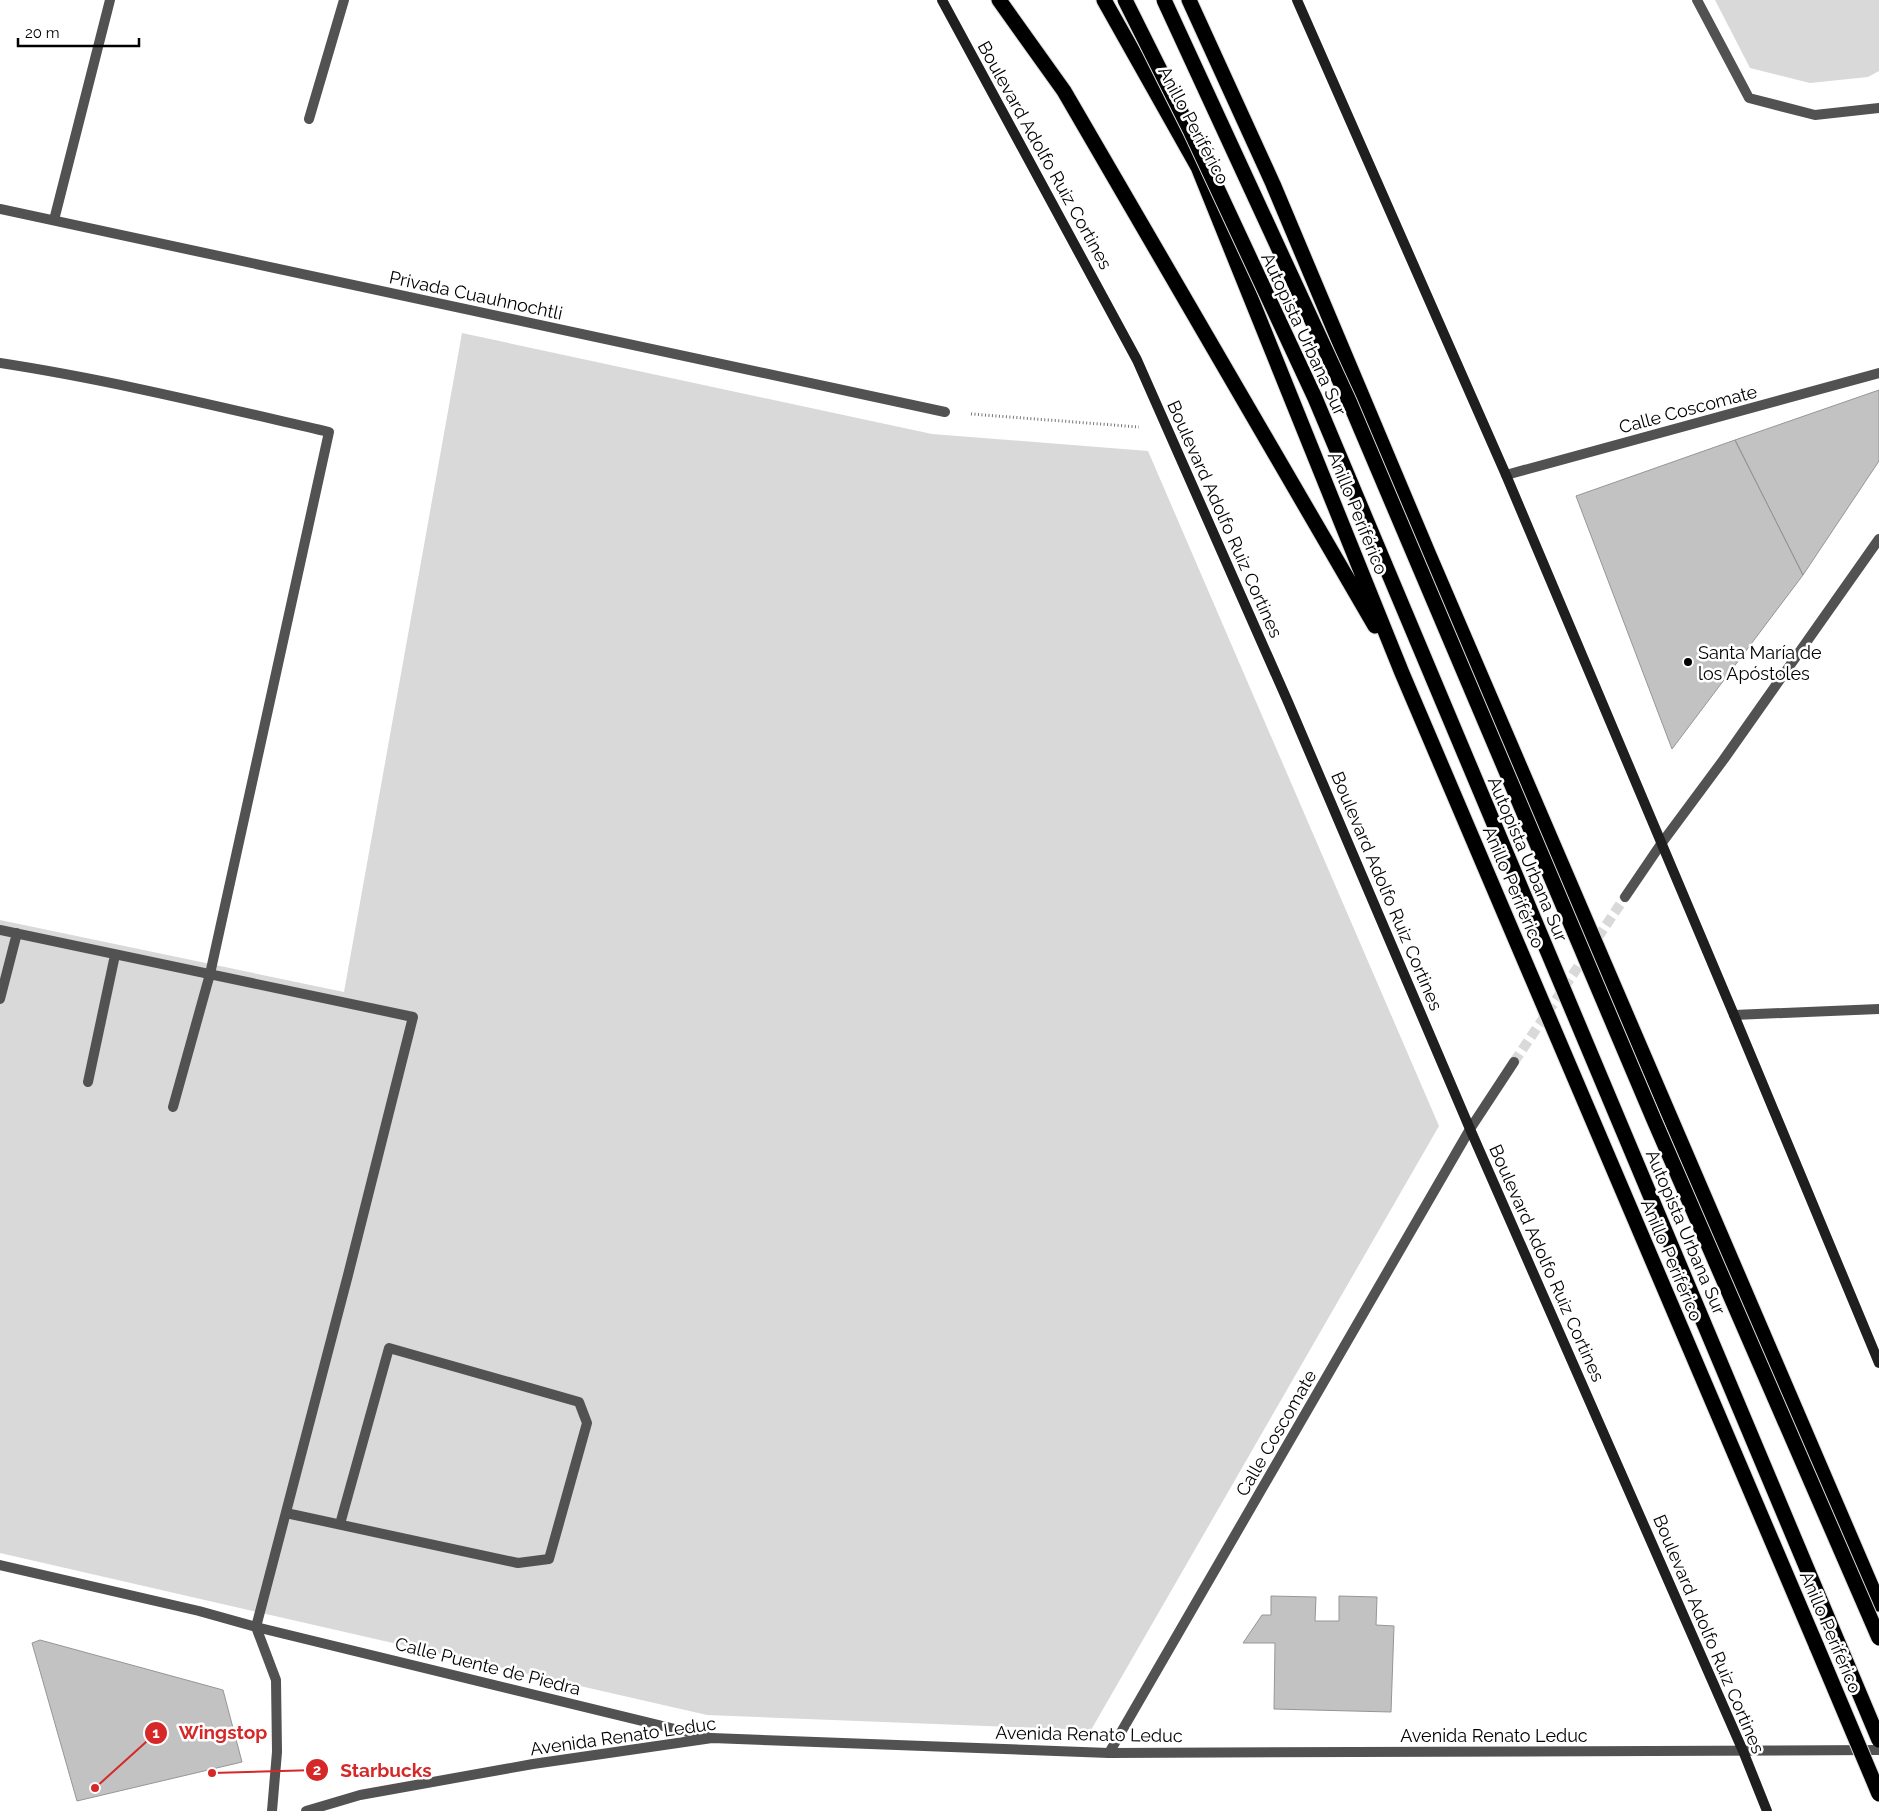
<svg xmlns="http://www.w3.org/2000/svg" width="1879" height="1811" viewBox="0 0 1879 1811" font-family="Raleway,sans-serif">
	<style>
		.green { fill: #d9d9d9 }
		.building { fill: #c2c2c2; stroke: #969696 }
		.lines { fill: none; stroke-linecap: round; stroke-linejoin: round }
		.pedestrian-tunnel { stroke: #d9d9d9; stroke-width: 10; stroke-dasharray: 10 5; stroke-linecap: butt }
		.motorway-casing { stroke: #dbdbdb; stroke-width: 17 }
		.path { stroke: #747474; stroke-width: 3; stroke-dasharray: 1 2.5; stroke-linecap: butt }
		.service { stroke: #525252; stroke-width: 10 }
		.pedestrian { stroke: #525252; stroke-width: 10 }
		.minor { stroke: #525252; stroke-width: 10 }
		.tertiary { stroke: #525252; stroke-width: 10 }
		.secondary { stroke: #1f1f1f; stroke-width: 10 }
		.motorway { stroke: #000; stroke-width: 15 }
		.motorway-bridge-casing { stroke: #dbdbdb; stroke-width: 17; stroke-linecap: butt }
		.motorway-bridge { stroke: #000; stroke-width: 15 }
		.poi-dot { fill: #000; stroke: #fff; stroke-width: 2 }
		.labels { text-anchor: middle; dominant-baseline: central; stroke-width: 5; stroke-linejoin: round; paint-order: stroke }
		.street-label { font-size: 18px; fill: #000; stroke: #fff }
		.poi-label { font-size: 18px; fill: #000; stroke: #fff; text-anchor: start }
		.leader { fill: none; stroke: #d62828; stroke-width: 2 }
		.callout-dot { fill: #d62828; stroke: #fff; stroke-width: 2 }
		.mark-label { font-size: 15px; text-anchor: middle; font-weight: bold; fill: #fff }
		.callout-label { font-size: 19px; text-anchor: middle; font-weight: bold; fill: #d62828; stroke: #fff; stroke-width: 5; stroke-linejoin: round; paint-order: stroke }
	</style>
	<rect width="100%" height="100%" fill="#fff"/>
	<path class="green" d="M1715,0H1879V71L1868,77L1810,83L1750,68Z
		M462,333L932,434L1148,451L1439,1126L1091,1730L707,1715L0,1553V920L344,992Z"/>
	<path class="building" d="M1879,390V461L1803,575L1735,440Z
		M1735,440L1803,575L1672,749L1576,496Z
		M1271,1596L1316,1597L1315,1621H1339V1596L1377,1597L1376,1625L1394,1626L1391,1712L1274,1709L1275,1643H1243L1262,1615H1271Z
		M40,1640L223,1690L242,1762L77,1801L32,1643Z"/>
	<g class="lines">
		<path class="pedestrian-tunnel" d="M1514,1062L1625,897"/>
		<g class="motorway-casing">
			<path id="motorway" d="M999,0L1064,91L1375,626
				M1104,0L1198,167L1402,673L1817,1647
				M1189,0L1273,184L1429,555L1879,1604"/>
		</g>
		<path class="path" d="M971,414L1139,427"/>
		<path class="service" d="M0,363C111,380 220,407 329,432L210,974L173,1107
			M0,930L413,1017L348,1275L256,1627
			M0,999L17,933
			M88,1082L115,955
			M286,1513L518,1563L549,1559L587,1423L579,1402L389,1348L340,1524"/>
		<path class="pedestrian" d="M1625,897L1661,844
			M1470,1129L1514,1062"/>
		<path class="minor" d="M1697,0L1749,98L1815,115L1879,108
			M309,119L344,0
			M0,209L945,412
			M54,220L110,0
			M1506,475L1879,373
			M1661,844L1724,759L1879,539
			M1734,1015L1879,1009
			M0,1565L199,1611L256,1627L712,1738
			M256,1627L276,1680L277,1752L272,1811
			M1109,1753L1470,1129"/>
		<path class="tertiary" d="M306,1811L360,1795L533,1764L712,1738L1109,1753L1879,1750"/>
		<path class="secondary" d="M942,0L1137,360L1288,702L1470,1129L1743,1751L1767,1811
			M1297,0L1506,475L1734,1015L1879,1363"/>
		<use href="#motorway" class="motorway"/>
		<g class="motorway-bridge-casing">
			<path id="motorway-bridge" d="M1125,0L1191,132L1315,398L1879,1740
				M1164,0L1349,401L1654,1120L1879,1638
				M1817,1647L1879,1794"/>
		</g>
		<use href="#motorway-bridge" class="motorway-bridge"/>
	</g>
	<circle class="poi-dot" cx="1688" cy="662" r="5"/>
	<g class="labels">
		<g class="street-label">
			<text transform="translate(1194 125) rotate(62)">Anillo Periférico</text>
			<text transform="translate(1045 155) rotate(61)">Boulevard Adolfo Ruiz Cortines</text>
			<text transform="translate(476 295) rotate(12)">Privada Cuauhnochtli</text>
			<text transform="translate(1304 334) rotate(65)">Autopista Urbana Sur</text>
			<text transform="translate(1688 409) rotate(-15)">Calle Coscomate</text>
			<text transform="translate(1358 513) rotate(68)">Anillo Periférico</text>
			<text transform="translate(1225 519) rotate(66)">Boulevard Adolfo Ruiz Cortines</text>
			<text transform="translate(1528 859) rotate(67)">Autopista Urbana Sur</text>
			<text transform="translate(1514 887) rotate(67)">Anillo Periférico</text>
			<text transform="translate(1387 891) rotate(67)">Boulevard Adolfo Ruiz Cortines</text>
			<text transform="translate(1686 1232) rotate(67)">Autopista Urbana Sur</text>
			<text transform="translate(1672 1260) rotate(67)">Anillo Periférico</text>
			<text transform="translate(1547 1263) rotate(66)">Boulevard Adolfo Ruiz Cortines</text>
			<text transform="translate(1276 1433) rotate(-60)">Calle Coscomate</text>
			<text transform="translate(1831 1632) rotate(67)">Anillo Periférico</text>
			<text transform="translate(1709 1634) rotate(67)">Boulevard Adolfo Ruiz Cortines</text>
			<text transform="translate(488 1666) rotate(14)">Calle Puente de Piedra</text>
			<text transform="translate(1089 1734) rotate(1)">Avenida Renato Leduc</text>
			<text x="1494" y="1735">Avenida Renato Leduc</text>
			<text transform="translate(623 1736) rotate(-8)">Avenida Renato Leduc</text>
		</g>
		<g class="poi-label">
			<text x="1698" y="652">Santa María de<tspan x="1698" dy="21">los Apóstoles</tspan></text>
		</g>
	</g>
	<path class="leader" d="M95 1788L156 1733M212 1773L317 1770"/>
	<g class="callout-dot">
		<circle cx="95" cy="1788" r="5"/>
		<circle cx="212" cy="1773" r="5"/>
		<circle cx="156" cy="1733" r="12"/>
		<circle cx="317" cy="1770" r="12"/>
	</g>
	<g class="mark-label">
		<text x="156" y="1738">1</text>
		<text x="317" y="1775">2</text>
	</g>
	<g class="callout-label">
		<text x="223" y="1739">Wingstop</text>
		<text x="386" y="1777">Starbucks</text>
	</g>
	<path d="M18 38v8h121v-8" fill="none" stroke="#000000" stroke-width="2.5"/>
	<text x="25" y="38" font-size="15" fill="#000000" stroke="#ffffff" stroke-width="4" paint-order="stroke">20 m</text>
</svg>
